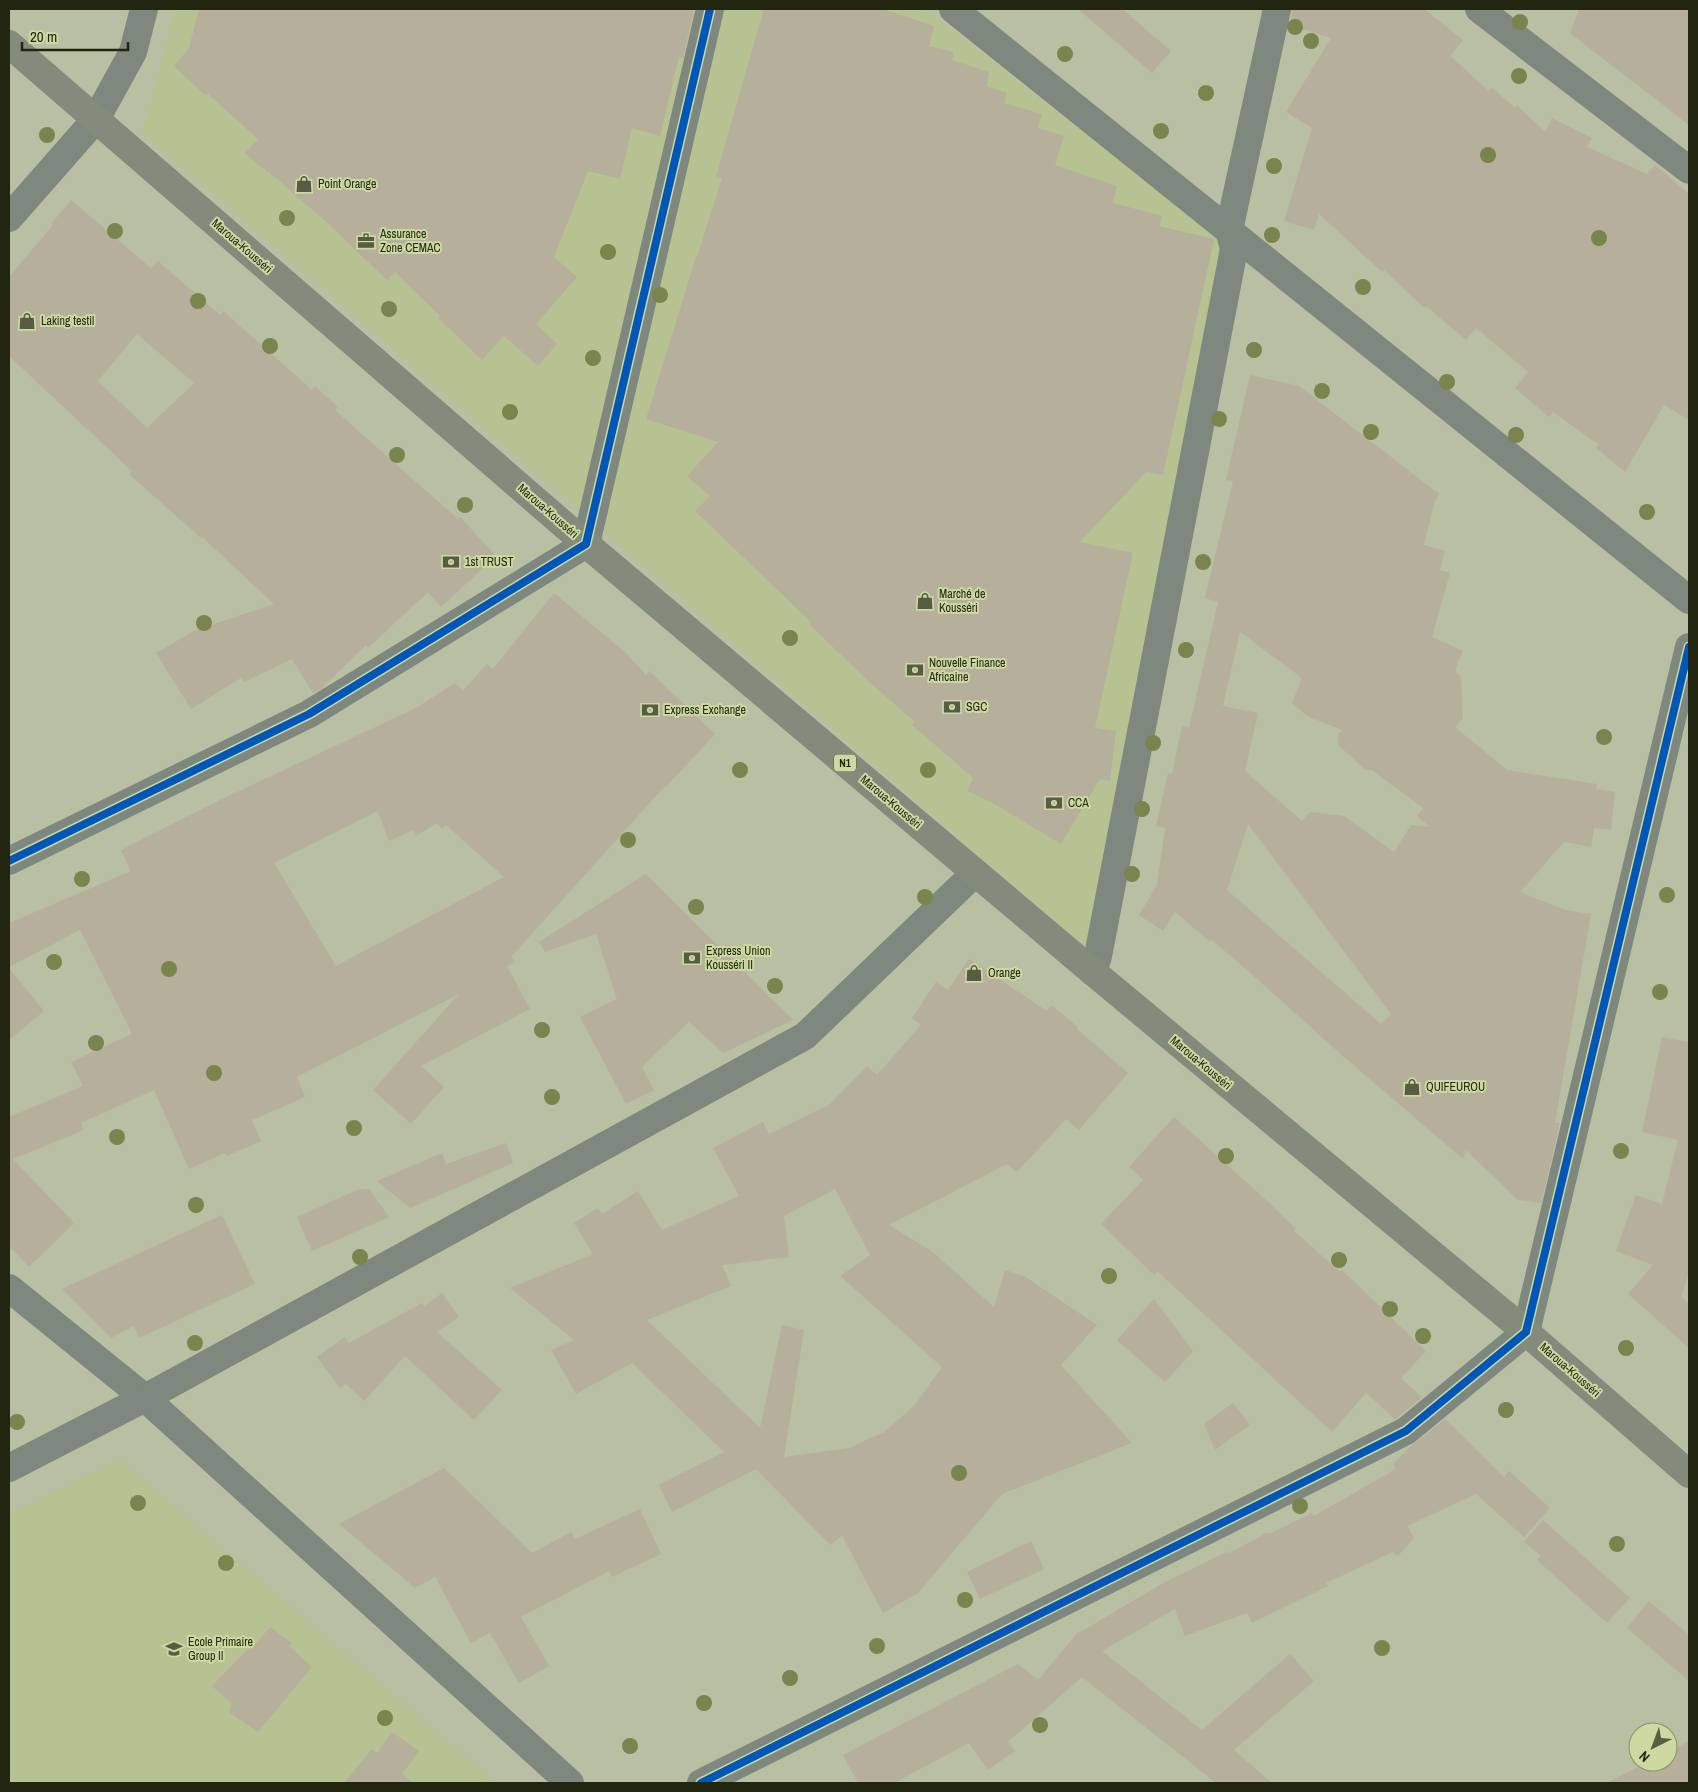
<svg xmlns="http://www.w3.org/2000/svg" width="1698" height="1792" font-family="'Archivo Narrow',sans-serif">
	<rect width="100%" height="100%" fill="#b9bfa2"/>
	<!-- built -->
	<g fill="#b7c292">
		<path d="M175,9H925L1234,249L1093,954L143,133Z"/>
		<path d="M119,1460L496,1783H9V1514Z"/>
	</g>
	<!-- building -->
	<g fill="#b6af9b" fill-rule="evenodd">
		<path d="M199,9H694L683,58L679,57L660,136L632,128L620,179L588,171L554,257L577,277L536,324L557,344L538,366L504,336L482,360L438,318L440,316L395,272L387,280L323,219L268,171L267,172L245,153L258,139L208,94L206,96L174,66L189,48Z"/>
		<path d="M764,9H883L934,26L929,46L954,52L952,60L989,72L987,86L1007,93L1004,103L1042,114L1038,128L1064,136L1055,165L1117,186L1113,203L1162,216L1159,226L1214,239L1163,475L1146,472L1080,542L1133,553L1095,728L1116,731L1110,781L1100,779L1061,844L991,802L967,791L973,778L912,725L915,722L867,680L809,624L811,622L695,511L710,496L687,476L718,442L646,419L696,257H697L722,178L716,176Z"/>
		<path d="M1078,9H1122L1171,51L1152,73Z"/>
		<path d="M1292,9H1424L1463,40L1450,56L1489,91L1492,88L1515,108L1517,105L1545,132L1552,118L1592,138L1587,147L1647,174L1655,165L1689,194V420L1664,405L1625,472L1596,448L1599,445L1553,412L1549,417L1515,388L1528,372L1476,328L1466,340L1426,306L1424,308L1384,270L1382,272L1319,214L1314,230L1284,221L1312,128L1286,112L1331,38L1290,25Z"/>
		<path d="M1579,9H1689V125L1570,33Z"/>
		<path d="M71,200L151,268L158,261L220,315L223,311L312,390L315,386L338,407L335,410L398,466L458,519L460,517L496,556L441,607L428,592L368,648L366,645L321,689L313,693L292,659L244,682L241,678L191,709L156,653L194,631L274,604L202,537L201,538L129,474L132,471L9,356V277L53,225L51,224ZM137,334L194,383L147,428L98,381Z"/>
		<path d="M1250,375L1299,386L1439,494L1434,504L1424,545L1445,551L1440,570L1450,573L1432,637L1463,651L1455,670L1461,677L1463,718L1455,727L1507,770L1597,784L1596,789L1615,792L1611,830L1594,828L1591,847L1564,842L1520,892L1565,910L1591,914L1555,1123H1559V1127L1541,1203L1518,1200L1466,1150L1463,1159L1344,1057L1247,970L1212,940L1210,942L1175,912L1163,931L1139,915L1157,885L1165,828L1156,826L1168,773L1172,774L1182,726L1189,728L1218,602L1205,598L1233,481L1226,480ZM1240,632L1302,678L1292,703L1307,716L1342,730L1338,734V745L1366,770H1372L1423,808L1417,816L1430,827L1411,825L1394,852L1344,816L1310,812L1302,821L1245,771L1258,713L1223,706ZM1248,824L1391,1014L1381,1024L1227,890Z"/>
		<path d="M554,593L625,652L646,675L649,671L715,734L666,787L665,786L511,957L516,962L507,966L530,1009L421,1066L444,1087L411,1124L373,1090L459,994L297,1077L305,1097L252,1120L261,1141L227,1156L225,1153L189,1169L154,1090L81,1123L84,1130L13,1159L74,1223L29,1267L9,1246V1117L83,1086L71,1062L132,1034L80,930L9,967V923L131,871L121,850L220,800L416,708L455,683L463,690L487,664L493,669ZM378,811L389,841L413,830L416,836L437,823L442,829L446,825L504,877L336,966L274,863Z"/>
		<path d="M646,874L793,1020L723,1053L689,1022L642,1067L654,1090L626,1104L580,1017L617,999L596,934L545,952L539,942Z"/>
		<path d="M969,959L1047,1011L1051,1005L1078,1027L1077,1029L1128,1073L1079,1130L1066,1119L1017,1172L1007,1164L889,1225L933,1252L994,1307L1005,1270L1024,1276L1097,1325L1061,1365L1132,1443L1002,1494L918,1593L883,1613L842,1536L830,1545L756,1469L672,1512L659,1485L724,1452L632,1363L576,1394L551,1350L574,1340L510,1288L593,1254L574,1223L598,1208L602,1214L638,1191L662,1230L739,1196L713,1148L763,1122L769,1134L829,1105L867,1066L877,1075L921,1025L912,1018L936,982L948,990ZM835,1189L870,1255L840,1276L942,1367L914,1406L884,1432L849,1448L784,1457L804,1330L782,1325L760,1428L647,1320L731,1286L722,1265L789,1257L784,1216Z"/>
		<path d="M9,968L44,1011L9,1040Z"/>
		<path d="M1662,1037L1689,1042V1272L1681,1297L1689,1304V1348L1628,1294L1653,1265L1616,1251L1636,1195L1662,1204L1678,1140L1642,1132Z"/>
		<path d="M1174,1117L1264,1198L1296,1229L1294,1231L1340,1272L1342,1270L1426,1351L1401,1378L1422,1397L1397,1418L1395,1419L1366,1393L1332,1432L1158,1272L1154,1275L1101,1224L1143,1180L1129,1167Z"/>
		<path d="M506,1143L513,1163L410,1208L377,1181L442,1153L446,1164Z"/>
		<path d="M359,1189H369L389,1217L312,1251L297,1217Z"/>
		<path d="M222,1215L255,1284L139,1338L134,1326L111,1338L62,1289Z"/>
		<path d="M442,1293L459,1317L437,1332L502,1390L474,1420L405,1356L364,1401L346,1384L340,1388L317,1357L345,1337L349,1343L422,1303L424,1306Z"/>
		<path d="M1154,1299L1193,1351L1165,1382L1117,1340Z"/>
		<path d="M1233,1403L1250,1425L1215,1450L1204,1424Z"/>
		<path d="M1445,1419L1504,1477L1509,1471L1550,1508L1524,1537L1476,1494L1407,1526L1414,1538L1398,1556L1393,1552L1326,1583L1328,1586L1252,1623L1247,1613L1185,1636L1175,1609L1102,1651L1202,1730L1290,1654L1314,1681L1234,1750L1272,1783H1216L1082,1677L1008,1742L1015,1751L988,1770L969,1743L894,1783H858L843,1755L1018,1664L1038,1680L1078,1632L1079,1633L1165,1582L1229,1551L1230,1553L1268,1532L1269,1534L1312,1513L1314,1516L1396,1469L1393,1464L1410,1447Z"/>
		<path d="M444,1468L532,1553L571,1532L575,1539L640,1509L661,1554L612,1577L609,1571L521,1617L549,1666L519,1683L490,1633L471,1643L435,1577L415,1588L339,1524Z"/>
		<path d="M1543,1520L1630,1598L1607,1623L1537,1560L1541,1556L1524,1542Z"/>
		<path d="M1031,1541L1044,1569L980,1599L967,1572Z"/>
		<path d="M1649,1601L1689,1635V1681L1627,1628Z"/>
		<path d="M270,1627L292,1643L289,1646L312,1667L258,1732L229,1712L232,1704L212,1686L249,1648L251,1650Z"/>
		<path d="M392,1732L419,1751L402,1774L413,1783H344L372,1749L377,1753Z"/>
		<path d="M1689,1741V1783H1606L1648,1762H1668V1752Z"/>
	</g>
	<g fill="none" stroke-linecap="round" stroke-linejoin="round">
		<!-- minor -->
		<g stroke="#7f887e" stroke-width="28">
			<path d="M953,9L1689,600"/>
			<path d="M1479,9L1689,170"/>
			<path d="M9,218L96,119L133,52L144,9"/>
			<path d="M9,861L309,714L586,544L710,9"/>
			<path d="M1093,972L1098,956L1234,249L1229,230L1277,9"/>
			<path d="M9,1288L145,1398L570,1783"/>
			<path d="M9,1468L145,1398L805,1036L975,873"/>
			<path d="M701,1783L1406,1431L1526,1332L1689,647"/>
		</g>
		<!-- trunk -->
		<path stroke="#838c7c" stroke-width="28" d="M9,44L586,544L1093,972L1526,1332L1689,1474"/>
		<!-- cycleway casing -->
		<g stroke="#ccd9a1" stroke-width="11">
			<g id="cycleway">
				<path d="M9,861L309,714L586,544L710,9"/>
				<path d="M701,1783L1406,1431L1526,1332L1689,647"/>
			</g>
		</g>
		<!-- cycleway -->
		<use href="#cycleway" stroke="#0057b8" stroke-width="8"/>
	</g>
	<!-- trees -->
	<g fill="#7a844d">
		<circle cx="1520" cy="22" r="8"/>
		<circle cx="1295" cy="27" r="8"/>
		<circle cx="1311" cy="41" r="8"/>
		<circle cx="1065" cy="54" r="8"/>
		<circle cx="1519" cy="76" r="8"/>
		<circle cx="1206" cy="93" r="8"/>
		<circle cx="1161" cy="131" r="8"/>
		<circle cx="47" cy="135" r="8"/>
		<circle cx="1488" cy="155" r="8"/>
		<circle cx="1274" cy="166" r="8"/>
		<circle cx="287" cy="218" r="8"/>
		<circle cx="115" cy="231" r="8"/>
		<circle cx="1272" cy="235" r="8"/>
		<circle cx="1599" cy="238" r="8"/>
		<circle cx="608" cy="252" r="8"/>
		<circle cx="1363" cy="287" r="8"/>
		<circle cx="660" cy="295" r="8"/>
		<circle cx="198" cy="301" r="8"/>
		<circle cx="389" cy="309" r="8"/>
		<circle cx="270" cy="346" r="8"/>
		<circle cx="1254" cy="350" r="8"/>
		<circle cx="593" cy="358" r="8"/>
		<circle cx="1447" cy="382" r="8"/>
		<circle cx="1322" cy="391" r="8"/>
		<circle cx="510" cy="412" r="8"/>
		<circle cx="1219" cy="419" r="8"/>
		<circle cx="1371" cy="432" r="8"/>
		<circle cx="1516" cy="435" r="8"/>
		<circle cx="397" cy="455" r="8"/>
		<circle cx="465" cy="505" r="8"/>
		<circle cx="1647" cy="512" r="8"/>
		<circle cx="1203" cy="562" r="8"/>
		<circle cx="204" cy="623" r="8"/>
		<circle cx="790" cy="638" r="8"/>
		<circle cx="1186" cy="650" r="8"/>
		<circle cx="1604" cy="737" r="8"/>
		<circle cx="1153" cy="743" r="8"/>
		<circle cx="740" cy="770" r="8"/>
		<circle cx="928" cy="770" r="8"/>
		<circle cx="1142" cy="809" r="8"/>
		<circle cx="628" cy="840" r="8"/>
		<circle cx="1132" cy="874" r="8"/>
		<circle cx="82" cy="879" r="8"/>
		<circle cx="1667" cy="895" r="8"/>
		<circle cx="925" cy="897" r="8"/>
		<circle cx="696" cy="907" r="8"/>
		<circle cx="54" cy="962" r="8"/>
		<circle cx="169" cy="969" r="8"/>
		<circle cx="775" cy="986" r="8"/>
		<circle cx="1660" cy="992" r="8"/>
		<circle cx="542" cy="1030" r="8"/>
		<circle cx="96" cy="1043" r="8"/>
		<circle cx="214" cy="1073" r="8"/>
		<circle cx="552" cy="1097" r="8"/>
		<circle cx="354" cy="1128" r="8"/>
		<circle cx="117" cy="1137" r="8"/>
		<circle cx="1621" cy="1151" r="8"/>
		<circle cx="1226" cy="1156" r="8"/>
		<circle cx="196" cy="1205" r="8"/>
		<circle cx="360" cy="1257" r="8"/>
		<circle cx="1339" cy="1260" r="8"/>
		<circle cx="1109" cy="1276" r="8"/>
		<circle cx="1390" cy="1309" r="8"/>
		<circle cx="1423" cy="1336" r="8"/>
		<circle cx="195" cy="1343" r="8"/>
		<circle cx="1626" cy="1348" r="8"/>
		<circle cx="1506" cy="1410" r="8"/>
		<circle cx="17" cy="1422" r="8"/>
		<circle cx="959" cy="1473" r="8"/>
		<circle cx="138" cy="1503" r="8"/>
		<circle cx="1300" cy="1506" r="8"/>
		<circle cx="1617" cy="1544" r="8"/>
		<circle cx="226" cy="1563" r="8"/>
		<circle cx="965" cy="1600" r="8"/>
		<circle cx="877" cy="1646" r="8"/>
		<circle cx="1382" cy="1648" r="8"/>
		<circle cx="790" cy="1678" r="8"/>
		<circle cx="704" cy="1703" r="8"/>
		<circle cx="385" cy="1718" r="8"/>
		<circle cx="1040" cy="1725" r="8"/>
		<circle cx="630" cy="1746" r="8"/>
	</g>
	<!-- icons -->
	<defs>
		<g id="shop-bare" transform="scale(1.35)"><path d="M-5-2.5h2.3a2.7 3.5 0 0 1 5.4 0H5L5.5 6h-11ZM-1.5-2.5h3a1.5 2.3 0 0 0-3 0Z" fill="#575c43" stroke="#ccd9a1" stroke-width="2.5" paint-order="stroke"/></g>
		<g id="office-bare" transform="scale(1.35)"><path d="M-6-3h4V-5.5h4V-3h4V5H-6ZM-1-4.5V-3h2v-1.5ZM-6 0V1H6V0Z" fill="#575c43" stroke="#ccd9a1" stroke-width="2.5" paint-order="stroke"/></g>
		<g id="bank-bare" transform="scale(1.35)"><path d="M-6-4H6V4H-6ZM0-2.3a2.3 2.3 0 1 0 0 4.6a2.3 2.3 0 1 0 0-4.6Z" fill="#575c43" stroke="#ccd9a1" stroke-width="2.5" paint-order="stroke"/></g>
		<g id="school-bare" transform="scale(1.35)"><path d="M0-5L7-2L0 1L-7-2ZM-4 1L0 2.5L4 1V4Q0 6-4 4Z" fill="#575c43" stroke="#ccd9a1" stroke-width="2.5" paint-order="stroke"/></g>
	</defs>
	<g fill-rule="evenodd">
		<use href="#shop-bare" x="304" y="184"/>
		<use href="#office-bare" x="366" y="241"/>
		<use href="#shop-bare" x="27" y="321"/>
		<use href="#bank-bare" x="451" y="562"/>
		<use href="#shop-bare" x="925" y="601"/>
		<use href="#bank-bare" x="915" y="670"/>
		<use href="#bank-bare" x="952" y="707"/>
		<use href="#bank-bare" x="650" y="710"/>
		<use href="#bank-bare" x="1054" y="803"/>
		<use href="#bank-bare" x="692" y="958"/>
		<use href="#shop-bare" x="974" y="973"/>
		<use href="#shop-bare" x="1412" y="1087"/>
		<use href="#school-bare" x="174" y="1649"/>
	</g>
	<g text-anchor="middle" dominant-baseline="central" stroke-width="4" stroke-linejoin="round" paint-order="stroke">
		<!-- shield labels -->
		<rect fill="#ccd9a1" stroke="#555c3c" stroke-width="1" x="834" y="754.5" width="22" height="17" rx="4"/>
		<g font-size="11" font-weight="bold" fill="#222610">
			<text x="845" y="763">N1</text>
		</g>
		<!-- poi labels -->
		<g font-size="12" fill="#222610" stroke="#ccd9a1" text-anchor="start">
			<text x="318" y="184">Point Orange</text>
			<text x="380" y="234">Assurance<tspan x="380" dy="14">Zone CEMAC</tspan></text>
			<text x="41" y="321">Laking testil</text>
			<text x="465" y="562">1st TRUST</text>
			<text x="939" y="594">Marché de<tspan x="939" dy="14">Kousséri</tspan></text>
			<text x="929" y="663">Nouvelle Finance<tspan x="929" dy="14">Africaine</tspan></text>
			<text x="966" y="707">SGC</text>
			<text x="664" y="710">Express Exchange</text>
			<text x="1068" y="803">CCA</text>
			<text x="706" y="951">Express Union<tspan x="706" dy="14">Kousséri II</tspan></text>
			<text x="988" y="973">Orange</text>
			<text x="1426" y="1087">QUIFEUROU</text>
			<text x="188" y="1642">Ecole Primaire<tspan x="188" dy="14">Group II</tspan></text>
		</g>
		<!-- street labels -->
		<g font-size="12" fill="#222610" stroke="#ccd9a1">
			<text transform="translate(242 246) rotate(41)">Maroua-Kousséri</text>
			<text transform="translate(548 511) rotate(41)">Maroua-Kousséri</text>
			<text transform="translate(891 802) rotate(40)">Maroua-Kousséri</text>
			<text transform="translate(1201 1063) rotate(40)">Maroua-Kousséri</text>
			<text transform="translate(1570 1370) rotate(41)">Maroua-Kousséri</text>
		</g>
	</g>
	<!-- border -->
	<rect width="1698" height="1792" fill="none" stroke="#222610" stroke-width="20"/>
	<!-- north arrow -->
	<g transform="translate(1653 1747) rotate(222)"><circle r="24" fill="#ccd9a1" stroke="#889167"/>
	<path d="M0-4L9 19L0 12L-9 19Z" fill="#575c43"/>
	<text y="-8" font-size="14" font-weight="bold" text-anchor="middle" fill="#222610">N</text>
	</g>
	<!-- scale -->
	<path d="M22 42v8h106v-8" fill="none" stroke="#222610" stroke-width="2.5"/>
	<text x="30" y="42" font-size="15" fill="#222610" stroke="#ccd9a1" stroke-width="4" paint-order="stroke">20 m</text>
</svg>
